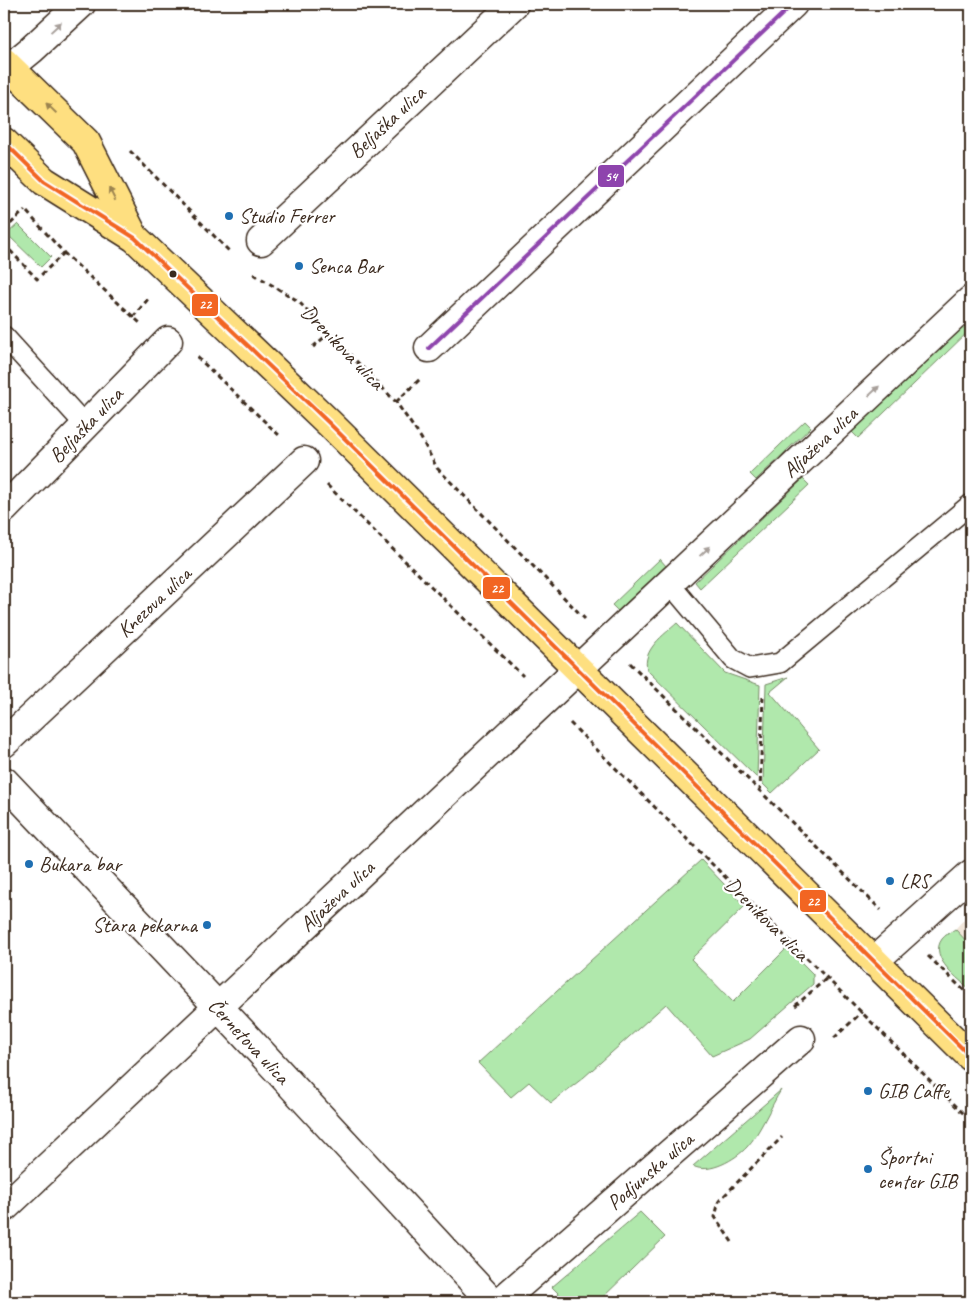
<svg xmlns="http://www.w3.org/2000/svg" width="975" height="1306" font-family="Caveat,sans-serif">
	<rect width="100%" height="100%" fill="#fff"/>
	<filter id="ink" filterUnits="userSpaceOnUse"><feTurbulence type="fractalNoise" baseFrequency=".02" numOctaves="2"/><feDisplacementMap in="SourceGraphic" scale="10" xChannelSelector="R" yChannelSelector="G"/><feConvolveMatrix kernelMatrix="1 2 1 2 8 2 1 2 1" color-interpolation-filters="sRGB"/></filter>
	<g filter="url(#ink)">
		<!-- built -->
		<path fill="#f1e6da" d="M971,912V946L955,929Z"/>
		<!-- green -->
		<g fill="#b0e8ac" stroke="#768965">
			<path d="M18,224L51,257L41,267L7,234Z"/>
			<path d="M971,319V329L858,438L852,432Z"/>
			<path d="M805,421L811,427L756,480L750,474Z"/>
			<path d="M803,479L809,485L700,588L695,582Z"/>
			<path d="M660,559L666,566L618,611L612,605Z"/>
			<path d="M677,623L725,673L760,685L757,778L647,670C642,649 664,635 677,623Z"/>
			<path d="M788,677L770,692L819,749L772,793L763,784L766,684Z"/>
			<path d="M701,860L745,906L691,959L733,1002L787,948L813,974V984L750,1039L712,1056L666,1004L583,1078L551,1103L529,1082L511,1097L478,1063Z"/>
			<path d="M955,929L971,946V990C960,980 928,958 942,939C945,935 951,932 955,929Z"/>
			<path d="M781,1090C771,1106 760,1133 747,1147C736,1159 709,1175 693,1166Z"/>
			<path d="M640,1212L665,1237L598,1302H567L552,1287Z"/>
		</g>
		<g fill="none" stroke-linecap="round" stroke-linejoin="round">
			<!-- lane casing -->
			<g stroke="#3b2a1e" stroke-width="22">
				<g id="lane">
					<path d="M4,336L86,426"/>
					<path d="M670,584L733,659L750,668L780,663L971,504"/>
				</g>
			</g>
			<!-- street casing -->
			<g stroke="#3b2a1e" stroke-width="31">
				<g id="street">
					<path d="M9,68L31,50L81,4"/>
					<path d="M261,241L514,4"/>
					<path d="M429,348L793,4"/>
					<path d="M4,509L168,341"/>
					<path d="M4,743L304,461"/>
					<path d="M4,781L241,1031L492,1302"/>
					<path d="M873,962L971,874"/>
					<path d="M4,1208L971,300"/>
					<path d="M500,1302L801,1039"/>
				</g>
			</g>
			<!-- primary casing -->
			<g stroke="#3b2a1e" stroke-width="31">
				<g id="primary">
					<path d="M4,62L86,142L134,237"/>
					<path d="M4,142L44,181L135,238L329,423L971,1057"/>
				</g>
			</g>
			<!-- path -->
			<g stroke="#3b2a1e" stroke-width="3" stroke-dasharray="5 4" stroke-linecap="butt">
				<path d="M130,151L229,251"/>
				<path d="M27,212L64,253L140,323"/>
				<path d="M4,230L25,210"/>
				<path d="M4,244L37,279L64,253"/>
				<path d="M254,274L298,301L396,402L421,438L437,468L585,619"/>
				<path d="M133,317L148,299"/>
				<path d="M313,347L329,333"/>
				<path d="M197,357L281,437"/>
				<path d="M396,402L420,379"/>
				<path d="M327,485L523,676"/>
				<path d="M630,663L881,910"/>
				<path d="M570,723L971,1121"/>
				<path d="M760,792L763,694"/>
				<path d="M928,956L971,997"/>
				<path d="M795,1006L827,978"/>
				<path d="M834,1038L862,1012"/>
				<path d="M732,1242L715,1217L719,1201L782,1137"/>
			</g>
			<!-- lane -->
			<use href="#lane" stroke="#fff" stroke-width="19"/>
			<!-- street -->
			<use href="#street" stroke="#fff" stroke-width="28"/>
			<!-- primary -->
			<use href="#primary" stroke="#fedf80" stroke-width="28"/>
			<!-- bus-1 casing -->
			<g stroke="#fff" stroke-width="8">
				<path id="bus-1" d="M4,142L44,181L135,238L329,423L971,1057"/>
			</g>
			<!-- bus-2 casing -->
			<g stroke="#fff" stroke-width="8">
				<path id="bus-2" d="M429,348L793,4"/>
			</g>
			<!-- bus-1 -->
			<use href="#bus-1" stroke="#f26522" stroke-width="4"/>
			<!-- bus-2 -->
			<use href="#bus-2" stroke="#8e44ad" stroke-width="4"/>
		</g>
		<!-- one-way arrows -->
		<defs><path id="oneway-solid" d="M-6-.8H1V-3.2L6.5 0L1 3.2V.8H-6Z" transform="scale(1.25)"/></defs>
		<g fill="#a79f9a">
			<use href="#oneway-solid" transform="translate(56 27) rotate(-43)"/>
			<use href="#oneway-solid" transform="translate(874 391) rotate(-43)"/>
			<use href="#oneway-solid" transform="translate(705 551) rotate(-43)"/>
		</g>
		<g fill="#9c844f">
			<use href="#oneway-solid" transform="translate(51 108) rotate(-136)"/>
			<use href="#oneway-solid" transform="translate(112 194) rotate(-117)"/>
		</g>
	</g>
	<!-- markers -->
	<g fill="#1f6fb2" stroke="#fff" stroke-width="2">
		<circle cx="229" cy="216" r="5"/>
		<circle cx="299" cy="266" r="5"/>
		<circle cx="29" cy="864" r="5"/>
		<circle cx="890" cy="881" r="5"/>
		<circle cx="207" cy="925" r="5"/>
		<circle cx="868" cy="1091" r="5"/>
		<circle cx="868" cy="1169" r="5"/>
	</g>
	<circle fill="#3b2a1e" stroke="#fff" stroke-width="2" cx="173" cy="274" r="4.5"/>
	<g text-anchor="middle" dominant-baseline="central" stroke-width="4.5" stroke-linejoin="round" paint-order="stroke">
		<!-- street labels -->
		<g font-size="21" fill="#3b2a1e" stroke="#fff">
			<text transform="translate(387 122) rotate(-43)">Beljaška ulica</text>
			<text transform="translate(343 347) rotate(46)">Drenikova ulica</text>
			<text transform="translate(86 425) rotate(-46)">Beljaška ulica</text>
			<text transform="translate(820 442) rotate(-43)">Aljaževa ulica</text>
			<text transform="translate(154 602) rotate(-43)">Knezova ulica</text>
			<text transform="translate(337 896) rotate(-43)">Aljaževa ulica</text>
			<text transform="translate(767 919) rotate(45)">Drenikova ulica</text>
			<text transform="translate(249 1041) rotate(47)">Černetova ulica</text>
			<text transform="translate(650 1171) rotate(-41)">Podjunska ulica</text>
		</g>
		<!-- poi labels -->
		<g font-size="21" fill="#3b2a1e" stroke="#fff" text-anchor="start">
			<text x="239" y="216">Studio Ferrer</text>
			<text x="309" y="266">Senca Bar</text>
			<text x="39" y="864">Bukara bar</text>
			<text x="900" y="881">LRS</text>
			<text x="197" y="925" text-anchor="end">Stara pekarna</text>
			<text x="878" y="1091">GIB Caffe</text>
			<text x="878" y="1157">Športni<tspan x="878" dy="24">center GIB</tspan></text>
		</g>
	</g>
	<g stroke="#fff" stroke-width="2">
		<rect x="597" y="164" width="28" height="24" rx="5" fill="#8e44ad"/>
		<rect x="191" y="293" width="28" height="24" rx="5" fill="#f26522"/>
		<rect x="482" y="576" width="29" height="24" rx="5" fill="#f26522"/>
		<rect x="799" y="889" width="28" height="24" rx="5" fill="#f26522"/>
	</g>
	<g font-size="14" text-anchor="middle" font-weight="bold" fill="#fff">
		<text x="611" y="181">54</text>
		<text x="205" y="309">22</text>
		<text x="497" y="593">22</text>
		<text x="813" y="906">22</text>
	</g>
	<!-- margin -->
	<rect width="975" height="1306" fill="none" stroke="#fff" stroke-width="20"/>
	<rect x="10" y="10" width="955" height="1286" fill="none" stroke="#3b2a1e" stroke-width="2" filter="url(#ink)"/>
</svg>
